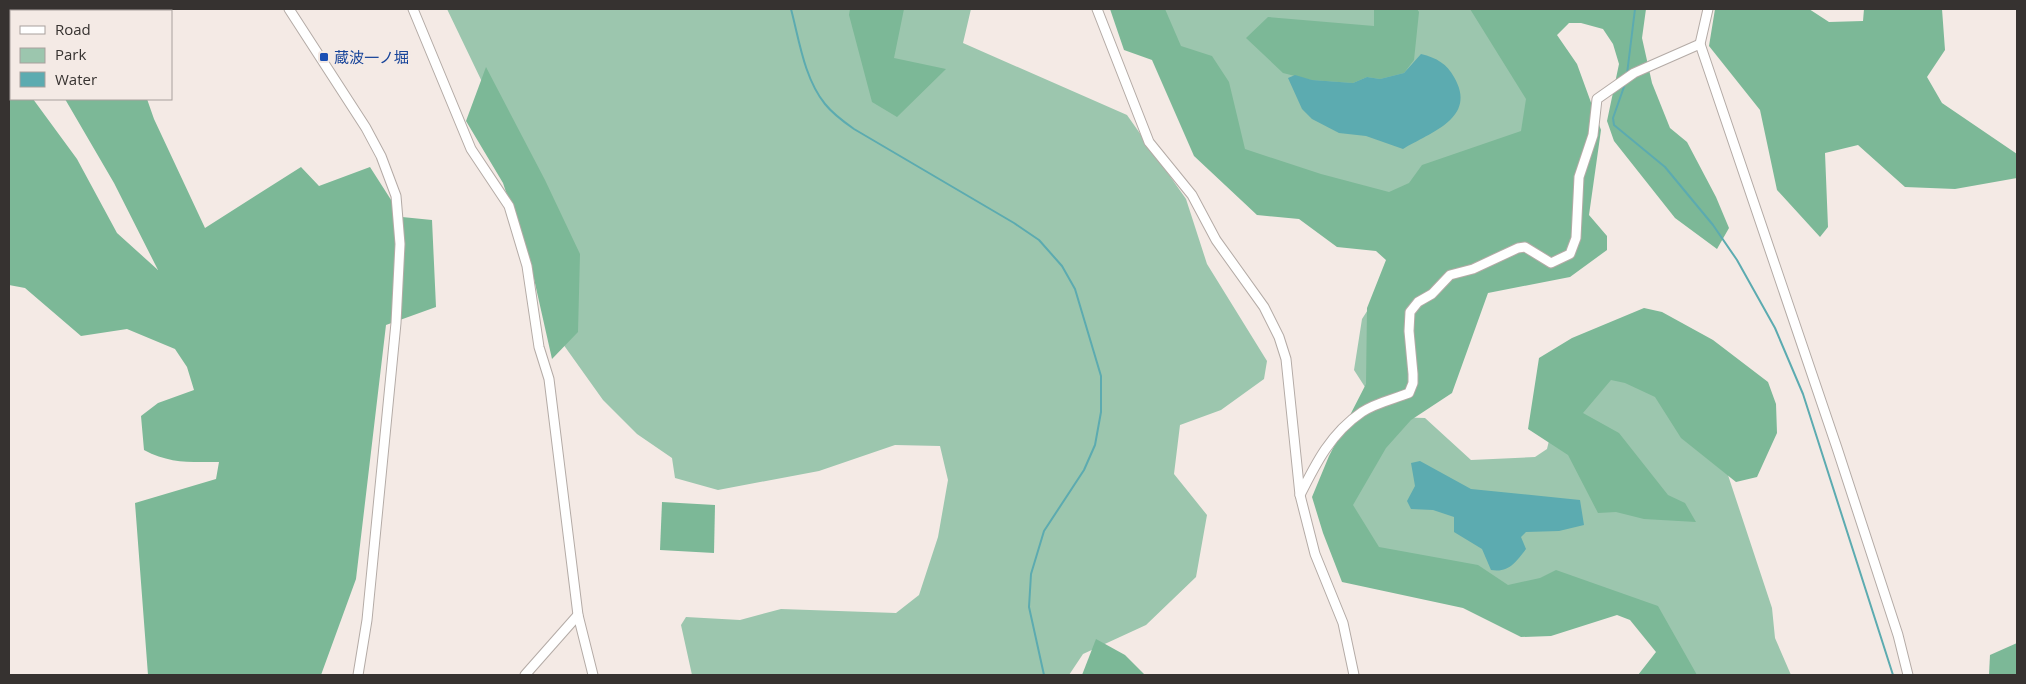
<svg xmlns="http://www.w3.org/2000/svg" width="2026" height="684" font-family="'Open Sans','Noto Sans JP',sans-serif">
	<rect width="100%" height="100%" fill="#f4eae5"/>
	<!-- green -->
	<g fill="#9cc6ae">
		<path d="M447,9H971L963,43L1127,115L1186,199L1207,264L1267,361L1264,379L1221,410L1180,425L1174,474L1207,515L1196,577L1146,625L1083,654L1069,675H692L681,625L686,617L740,620L781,609L896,613L919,595L938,537L948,480L940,446L895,445L819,471L718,490L675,478L672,458L637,434L603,400L563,344L497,113Z"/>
		<path d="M1140,9H1518L1530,89L1518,242L1374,401L1354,370L1362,319L1391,274L1385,248L1246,196Z"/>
		<path d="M1608,378H1625L1658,396L1726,469L1772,608L1775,638L1791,675H1676L1645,616L1532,596L1361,552L1335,510L1391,417L1425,418L1471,460L1535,457L1547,449L1554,420Z"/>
	</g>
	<!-- forest -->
	<g fill="#7cb897">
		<path d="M14,9H133L130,11H15Z"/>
		<path d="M850,9H904L894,58L946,69L897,117L872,102L849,15Z"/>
		<path d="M1110,9H1165L1181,46L1212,56L1229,82L1245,149L1321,174L1389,192L1409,183L1422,165L1521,131L1526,99L1470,9H1646L1642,38L1652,83L1670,128L1687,142L1716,197L1729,228L1717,249L1675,218L1614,141L1607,121L1619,64L1613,44L1603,29L1581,23H1569L1557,35L1577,64L1601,130L1589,215L1607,236V250L1570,277L1488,293L1452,393L1411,420L1386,448L1353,505L1379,547L1478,565L1508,585L1540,578L1556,570L1658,606L1697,675H1638L1656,652L1630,620L1617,615L1551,636L1521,637L1463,608L1342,582L1323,533L1312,497L1329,456L1366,384L1367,308L1386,260L1376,251L1337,247L1299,219L1257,215L1194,156L1152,60L1124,50Z"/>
		<path d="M1374,9H1417L1419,12L1414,60L1404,73L1380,79L1367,77L1353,83L1311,80L1283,73L1246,38L1268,17L1374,26Z"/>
		<path d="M1715,9H1809L1829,22L1863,21L1864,9H1942L1945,50L1927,77L1942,103L2017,154V178L1955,189L1905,187L1858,145L1825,153L1828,227L1820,237L1777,190L1760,110L1709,46Z"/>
		<path d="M9,65L11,68V99H33L77,159L117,233L158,270L114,183L65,99H147L154,119L205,228L301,167L319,186L370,167L402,217L432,220L436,307L386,325L356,579L321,675H148L135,503L216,479L219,462C191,462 170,464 144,450L141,416L158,403L194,390L187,367L175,349L127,329L81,336L25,288L9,285Z"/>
		<path d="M486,67L545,180L580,254L578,332L552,359L532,270L503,183L466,121Z"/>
		<path d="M1644,308L1662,312L1713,340L1768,382L1776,404L1777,433L1757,477L1736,482L1681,438L1655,397L1625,383L1611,380L1583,413L1619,433L1668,495L1685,503L1696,522L1644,519L1616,512L1598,513L1568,455L1528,429L1539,358L1572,338Z"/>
		<path d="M662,502L715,505L714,553L660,550Z"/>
		<path d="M1096,639L1125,655L1145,675H1082Z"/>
		<path d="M2017,643V675H1989L1990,655Z"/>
	</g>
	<!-- water -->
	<g fill="#5cabb0">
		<path d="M1421,54C1437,58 1447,64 1454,77C1478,118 1431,132 1403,149L1366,136L1339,133L1312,119L1302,109L1288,78L1295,75L1312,80L1353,83L1367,77L1380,79L1404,73Z"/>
		<path d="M1420,461L1471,489L1580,500L1584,525L1559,531L1526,532L1521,537L1526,549C1516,562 1509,573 1491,570L1482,549L1454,532V517L1433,510L1411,509L1407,501L1415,486L1411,463Z"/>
	</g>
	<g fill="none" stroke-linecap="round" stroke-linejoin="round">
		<!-- stream -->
		<g stroke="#5cabb0" stroke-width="2">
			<path d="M791,9C799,39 804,78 825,104C833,114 844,122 854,129L1014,223L1039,240L1062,266L1075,289L1101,376V412L1095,445L1084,470L1044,531L1031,574L1029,607L1044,675"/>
			<path d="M1627,74L1635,9"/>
			<path d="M1625,84L1613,118L1614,125L1665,167L1713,225L1737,260L1775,328L1803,394L1893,675"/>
		</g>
		<!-- minor casing -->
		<g stroke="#b4aba6" stroke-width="11">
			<g id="minor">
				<path d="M289,9L366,128L381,156L396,196L400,244L396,323L367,620L358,675"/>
				<path d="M413,9L471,149L509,206L527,266L539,347L549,379L578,615L593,675"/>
				<path d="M1097,9L1149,142L1192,195L1216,240L1264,307L1279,337L1286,359L1300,495L1315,554L1343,623L1354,675"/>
				<path d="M1708,9L1700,44L1837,448L1898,635L1908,675"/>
				<path d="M1300,495C1316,463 1331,433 1362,412C1375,403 1394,399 1409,393L1413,383V374L1409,331L1410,312L1418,302L1432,294L1450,275L1473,269L1518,248L1525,247L1551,263L1570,254L1576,238L1579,177L1593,135L1597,99L1634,73L1700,44"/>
				<path d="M525,675L578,615"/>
			</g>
		</g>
		<!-- minor -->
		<use href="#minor" stroke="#fff" stroke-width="9"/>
	</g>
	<!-- markers -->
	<rect fill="#1a4fb4" stroke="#f4eae5" stroke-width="2" x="319" y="52" width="10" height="10" rx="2.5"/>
	<g text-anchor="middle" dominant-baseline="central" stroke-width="5" stroke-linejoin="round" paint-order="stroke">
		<!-- transit labels -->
		<g font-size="15" fill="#164399" stroke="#f4eae5" text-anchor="start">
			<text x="334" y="57">蔵波一ノ堀</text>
		</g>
	</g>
	<!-- border -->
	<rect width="2026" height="684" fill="none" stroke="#363230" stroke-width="20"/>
	<!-- legend -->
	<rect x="10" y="10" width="162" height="90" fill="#f4eae5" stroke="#a8a09d"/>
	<rect x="20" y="26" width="25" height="8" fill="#ffffff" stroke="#a8a09d"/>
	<text x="55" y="35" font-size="15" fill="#363230">Road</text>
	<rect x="20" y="48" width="25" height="15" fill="#9cc6ae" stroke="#a8a09d"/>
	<text x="55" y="60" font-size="15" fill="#363230">Park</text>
	<rect x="20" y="72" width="25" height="15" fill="#5cabb0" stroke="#a8a09d"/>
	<text x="55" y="85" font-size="15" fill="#363230">Water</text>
</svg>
